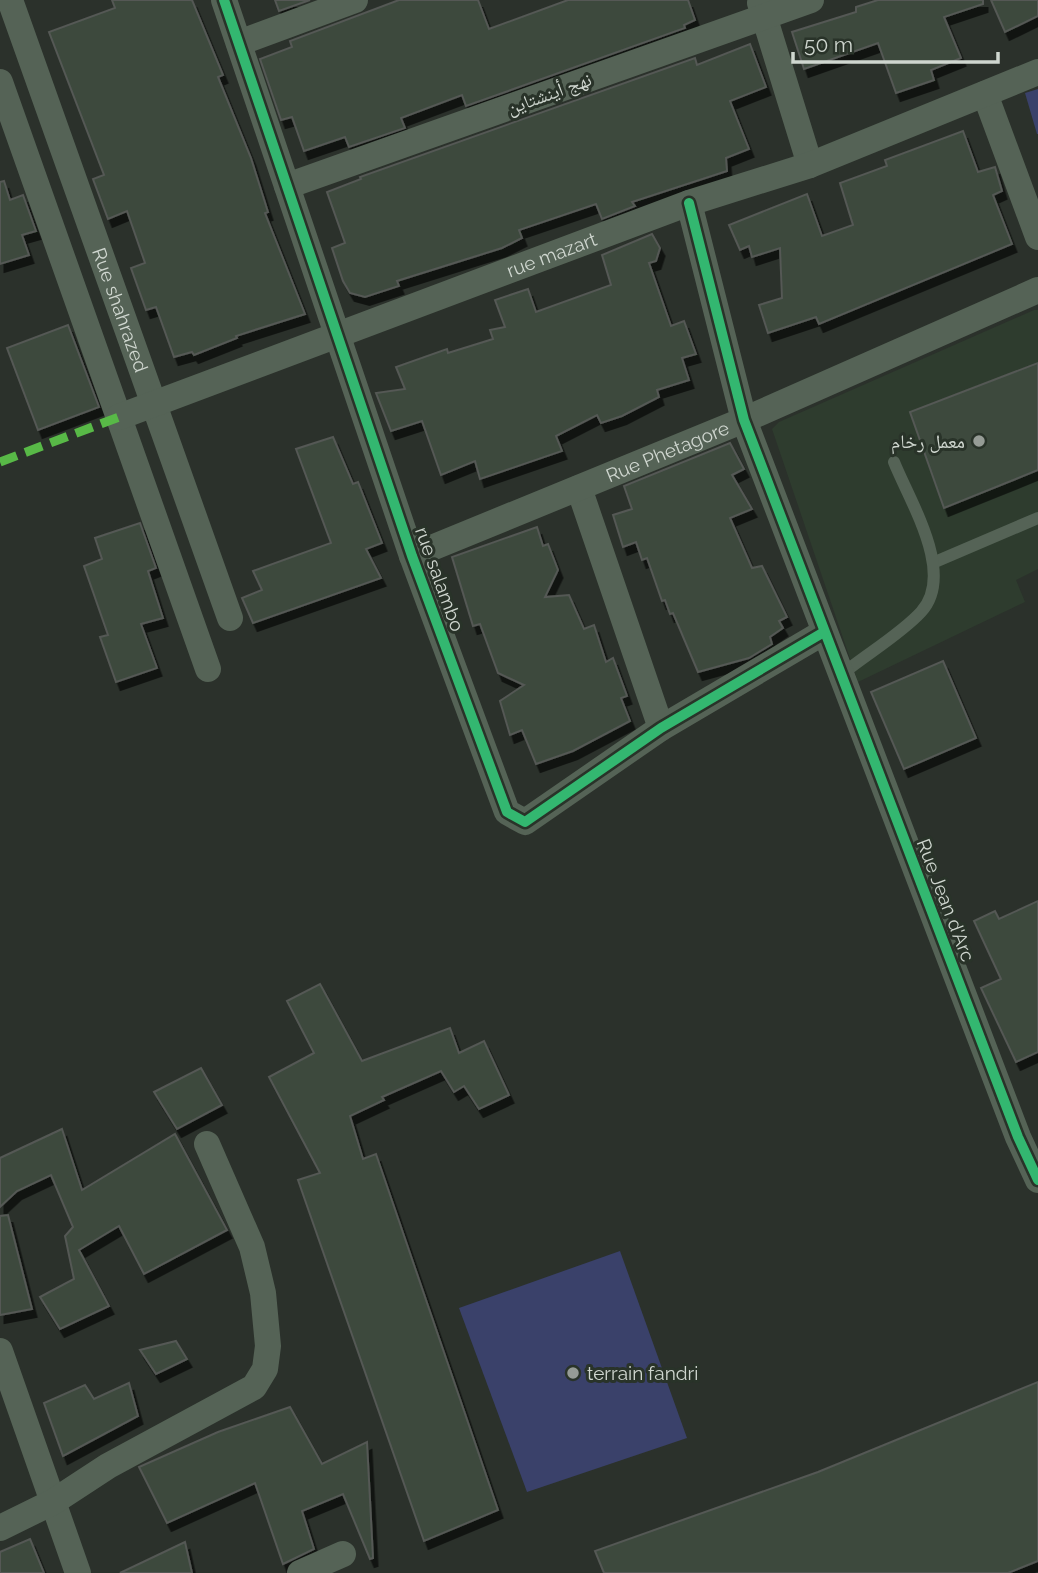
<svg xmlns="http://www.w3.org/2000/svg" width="1038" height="1573" font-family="Raleway,'Noto Naskh Arabic',sans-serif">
	<defs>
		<filter id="shadow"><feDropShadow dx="4.5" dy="8" stdDeviation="0" flood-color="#0009"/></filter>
	</defs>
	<rect width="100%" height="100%" fill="#2b312b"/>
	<!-- built -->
	<path fill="#2e3c2e" d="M1034,310H1038V569L1016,580L1025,602L858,682L772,429L779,422Z"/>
	<!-- green -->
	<g fill="#3a416a">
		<path d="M1038,89V134H1037L1025,93Z"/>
		<path d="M620,1251L687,1438L527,1492L459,1308Z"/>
	</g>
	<!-- building -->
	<g fill="#3c4a3e" stroke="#545854" stroke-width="2" filter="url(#shadow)">
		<path d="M112,0H192L223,75L218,77L251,158L268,212L265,213L305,314L236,336L237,338L194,355L192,352L174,357L156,307L146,310L131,268L145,263L127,211L108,219L93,179L104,175L49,32L115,8Z"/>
		<path d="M275,0H310L279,11Z"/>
		<path d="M399,0H478L489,29L568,0H688L695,20L684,25L685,28L466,106L462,95L401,118L405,128L349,147L345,137L304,151L292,117L281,120L260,59L292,47L290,41Z"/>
		<path d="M878,0H983V4L944,17L961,58L931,70L934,80L896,93L878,43L804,69L792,32L856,12V7Z"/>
		<path d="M991,0H1038V16L1005,32Z"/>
		<path d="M750,44L766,87L730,101L749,149L726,158L727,171L632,202L635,206L602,219L596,204L519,230L522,238L502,248L397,281L399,286L365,297L350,293L343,281L332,248L345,243L327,192L361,179L360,177L695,58L697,65Z"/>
		<path d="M963,131L978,172L995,167L1002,191L993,195L1012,244L819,324L816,317L768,333L759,305L782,298L780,248L752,257L749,246L740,250L729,225L807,194L822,236L853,225L840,183L887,166L885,160Z"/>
		<path d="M4,181L10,200L23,195L36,231L22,235L29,255L0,264V182Z"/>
		<path d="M652,234L660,248L656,261L649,263L671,326L684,321L696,354L682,358L689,380L657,390L659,397L622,416L601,423L597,415L556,436L562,451L480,479L475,461L441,475L422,421L391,431L376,393L405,389L396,367L447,349L448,353L493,339L490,330L505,327L495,300L528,289L536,312L611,285L602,255Z"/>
		<path d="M68,325L99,407L38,430L7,348Z"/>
		<path d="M1038,363V470L944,508L910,412Z"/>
		<path d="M333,437L353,484L358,482L382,543L366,549L381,578L253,623L242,598L262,590L253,571L331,543L296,449Z"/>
		<path d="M730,443L744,469L732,475L752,509L730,518L752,568L762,566L787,617L779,621L783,628L770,637L772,644L749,658L698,672L673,613L670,614L665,600L662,601L647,558L642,560L636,542L623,547L613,515L632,509L624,486Z"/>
		<path d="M140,523L156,568L148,571L163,618L141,624L157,668L116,682L100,637L108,635L84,566L102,559L95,538Z"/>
		<path d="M537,527L543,546L548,544L558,570L545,597L569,595L584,629L594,625L606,662L613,658L627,696L621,698L630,721L573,751L536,764L522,730L510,735L500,701L524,685L498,673L480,624L473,626L452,557Z"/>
		<path d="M943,661L976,738L904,769L871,692Z"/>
		<path d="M1038,901V1052L1016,1062L981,988L1001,979L974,921L995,911L999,919Z"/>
		<path d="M320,984L362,1061L450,1028L459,1053L484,1041L509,1095L479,1109L464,1086L454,1092L441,1071L382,1097L384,1100L350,1116L363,1159L376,1154L498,1510L424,1541L298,1180L320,1173L269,1077L314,1053L287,1001Z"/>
		<path d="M201,1068L222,1105L177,1129L154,1092Z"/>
		<path d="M62,1129L82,1190L175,1134L227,1230L144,1274L119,1226L79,1250L109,1306L60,1329L40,1297L74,1279L65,1236L73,1227L51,1175L17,1191L0,1207V1158Z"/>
		<path d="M8,1215L32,1309L0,1315V1216Z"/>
		<path d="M176,1341L187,1359L156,1374L140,1350Z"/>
		<path d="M1038,1382V1561L1008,1573H604L595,1551L818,1472Z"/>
		<path d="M129,1383L138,1416L63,1456L44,1403L85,1385L94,1399Z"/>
		<path d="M290,1407L322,1464L367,1442L373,1558L370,1559L343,1494L302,1511L314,1549L283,1564L255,1483L167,1523L139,1467L218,1432Z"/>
		<path d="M30,1539L44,1573H0V1552Z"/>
		<path d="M185,1542L192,1573H120Z"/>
	</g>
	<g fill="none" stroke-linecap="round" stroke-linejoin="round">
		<!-- lane -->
		<g stroke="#556356" stroke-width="12">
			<path d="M935,562L1038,518"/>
			<path d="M841,675C865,655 901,634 921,612C956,574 910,502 894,462"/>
		</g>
		<!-- street -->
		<g stroke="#556356" stroke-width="26">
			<path id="s1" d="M10,0L230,618"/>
			<path d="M224,0L412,556L507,812L525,822L661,728L824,632"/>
			<path d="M760,3L810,165"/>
			<path d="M239,43L355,0"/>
			<path d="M0,82L208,669"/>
			<path d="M985,94L1038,237"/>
			<path d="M287,186L811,0"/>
			<path d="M689,203L744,420L1018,1137L1038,1180"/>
			<path id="s2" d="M119,417L689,203L810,165L1038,72"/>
			<path d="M579,488L661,728"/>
			<path id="s3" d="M412,556L744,420L1038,290"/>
			<path d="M0,1351L78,1573"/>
			<path d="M0,1528L53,1502L108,1466L254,1387L265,1369L268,1346L263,1293L252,1247L207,1144"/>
			<path d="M300,1573L343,1554"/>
		</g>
		<!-- quiet -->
		<path stroke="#58b947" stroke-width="9" stroke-dasharray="18 9" stroke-linecap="butt" d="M0,462L119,417"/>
		<!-- cycleway casing -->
		<g stroke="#293329" stroke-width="15">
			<g id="cycleway">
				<path d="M224,0L412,556L507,812L525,822L661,728L824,632"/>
				<path d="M689,203L744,420L1018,1137L1038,1180"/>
			</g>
		</g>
		<!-- cycleway -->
		<use href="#cycleway" stroke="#33b770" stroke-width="10"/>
	</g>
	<!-- markers -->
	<g fill="#969c96" stroke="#293329" stroke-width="2.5">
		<circle cx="979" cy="441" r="7"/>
		<circle cx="573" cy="1373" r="7"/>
	</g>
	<g text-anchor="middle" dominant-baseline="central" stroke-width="6" stroke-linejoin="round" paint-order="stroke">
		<!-- street labels -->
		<g font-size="19" fill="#cfd6cf" stroke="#293329">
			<text transform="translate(549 93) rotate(-20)">نهج أينشتاين</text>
			<text stroke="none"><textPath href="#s2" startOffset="462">rue mazart</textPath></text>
			<text stroke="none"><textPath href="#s1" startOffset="329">Rue shahrazed</textPath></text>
			<text stroke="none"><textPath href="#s3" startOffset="276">Rue Phetagore</textPath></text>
			<text transform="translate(440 579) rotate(70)">rue salambo</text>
			<text transform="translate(946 900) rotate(69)">Rue Jean d'Arc</text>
		</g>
		<!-- poi labels -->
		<g font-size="19" fill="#cfd6cf" stroke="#293329" text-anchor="end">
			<text x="965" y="441">معمل رخام</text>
			<text x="587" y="1373" text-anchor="start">terrain fandri</text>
		</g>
	</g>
	<!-- scale -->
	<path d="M793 52v10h205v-10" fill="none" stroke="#cfd6cf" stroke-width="3.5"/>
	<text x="804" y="52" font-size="21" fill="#cfd6cf" stroke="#293329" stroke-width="5" paint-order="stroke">50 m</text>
</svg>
